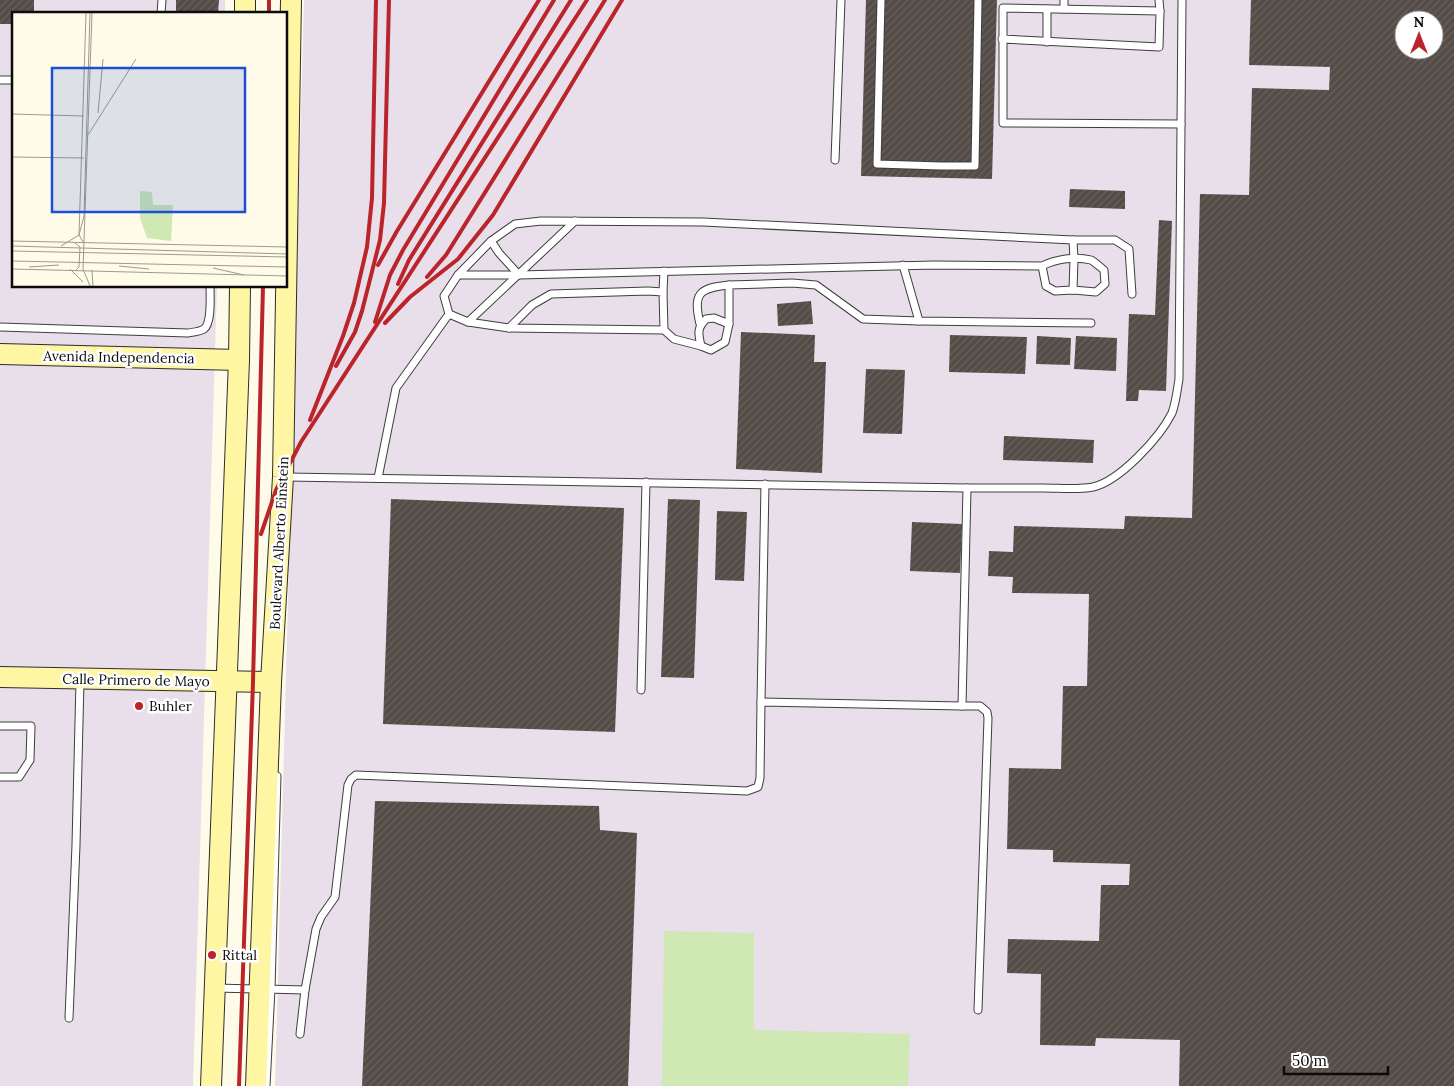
<svg xmlns="http://www.w3.org/2000/svg" width="1454" height="1086" font-family="Lora,serif">
	<defs>
		<pattern id="building-hatch" width="6" height="6" patternUnits="userSpaceOnUse" patternTransform="scale(1.25)"><rect width="6" height="6" fill="#544c47"/><path d="M-1 1l2-2M0 6l6-6M5 7l2-2" fill="none" stroke="#68615d"/></pattern>
	</defs>
	<rect width="100%" height="100%" fill="#fffbe9"/>
	<!-- industrial -->
	<g fill="#e9dfea" fill-rule="evenodd">
		<path d="M0,0H225V14H14V286H217L193,1086H0Z"/>
		<path d="M304,0H1454V1086H275ZM1404,20H1434V50H1404Z"/>
	</g>
	<!-- grass -->
	<path fill="#cfe8b4" d="M664,931L754,933V1030L910,1034L908,1086H662Z"/>
	<!-- building -->
	<g fill="url(#building-hatch)" fill-rule="evenodd">
		<path d="M0,0H34V14H14V24H0Z"/>
		<path d="M176,0H219L218,14H176Z"/>
		<path d="M866,0H997L992,179L861,176Z"/>
		<path d="M1251,0H1454V1086H1179L1180,1040L1096,1038L1095,1046L1040,1045L1041,974L1007,973L1008,939L1099,941L1101,885H1129L1130,864L1053,862V850L1007,849L1009,768L1061,769L1063,686H1087L1089,594L1012,593L1013,577L988,576L989,551L1013,552L1014,526L1124,529L1125,516L1192,518L1200,194L1249,195L1252,88L1329,90L1330,67L1249,65ZM1404,20H1434V50H1404Z"/>
		<path d="M1070,189L1125,191V209L1069,207Z"/>
		<path d="M1159,220L1172,221L1166,391L1139,390L1138,401H1126L1129,314L1155,315Z"/>
		<path d="M811,301L813,324L778,326L777,304Z"/>
		<path d="M741,332L815,335L814,362H826L822,473L736,469Z"/>
		<path d="M950,335L1027,337L1025,374L949,372Z"/>
		<path d="M1037,336L1071,338L1070,365L1036,364Z"/>
		<path d="M1076,336L1117,338L1116,371L1074,369Z"/>
		<path d="M866,369L905,370L902,434L863,433Z"/>
		<path d="M1004,436L1094,440L1093,463L1003,460Z"/>
		<path d="M391,499L624,508L615,732L383,724Z"/>
		<path d="M668,499L700,500L694,678L661,677Z"/>
		<path d="M717,511L747,512L744,581L715,580Z"/>
		<path d="M912,522L962,524L960,573L910,571Z"/>
		<path d="M375,801L599,806L600,830L637,833L628,1086H362Z"/>
	</g>
	<g fill="none" stroke-linecap="round" stroke-linejoin="round">
		<!-- lane casing -->
		<g stroke="#3e3e3e" stroke-width="9">
			<g id="lane">
				<path d="M881,0L877,164L941,166H975L978,0"/>
				<path d="M1159,0L1160,11"/>
				<path d="M1064,9V0"/>
				<path d="M161,14L162,0"/>
				<path d="M1002,39L1159,47L1160,11L1003,8V123L1181,124"/>
				<path d="M1047,42V9"/>
				<path d="M0,80H14"/>
				<path d="M835,160L841,0"/>
				<path d="M1073,240L1074,259L1073,290"/>
				<path d="M491,241L499,253L519,275"/>
				<path d="M903,265L919,321"/>
				<path d="M458,275H519L934,265L1042,266C1056,259 1075,256 1091,260C1095,262 1100,267 1104,270L1105,284L1096,292L1073,290L1055,291L1046,286L1042,266"/>
				<path d="M663,292L664,271"/>
				<path d="M449,314L468,322L575,221"/>
				<path d="M468,322L509,328L664,330L674,339L701,346L711,350L725,342L729,324V285L792,283L816,285L863,319L919,321L1091,323"/>
				<path d="M700,324C693,294 698,288 729,285"/>
				<path d="M0,327L188,333C193,332 199,332 204,329C212,323 210,296 210,286"/>
				<path d="M509,328L532,305L551,294L648,291L663,292L664,330"/>
				<path d="M701,346C698,333 697,328 706,319L714,318L729,324"/>
				<path d="M286,477L967,488"/>
				<path d="M378,478L396,388L449,314L444,296L458,275L491,241L515,224L541,221L703,222L1073,240H1115L1129,249L1132,294"/>
				<path d="M641,690L646,482"/>
				<path d="M761,702L765,484"/>
				<path d="M962,706H980L987,712L988,718L978,1010"/>
				<path d="M0,726H31L30,760L19,777H0"/>
				<path d="M215,988L305,990L316,929L321,917L335,897L348,785L351,779L356,775L747,791L758,787L760,778L761,702L962,706L967,488C993,488 1018,488 1043,488C1060,488 1077,490 1093,487C1120,481 1160,437 1172,413C1176,402 1177,391 1179,379L1182,0"/>
				<path d="M69,1018L76,845L80,681"/>
				<path d="M300,1034L305,990"/>
				<path d="M266,1086L271,989L277,776"/>
			</g>
		</g>
		<!-- secondary casing -->
		<g stroke="#2d2d2d" stroke-width="22">
			<g id="secondary">
				<path d="M245,14V0"/>
				<path d="M0,354L239,360"/>
				<path d="M0,677L271,682"/>
				<path d="M211,1086L239,360L240,286"/>
				<path d="M256,1086L271,682L283,477L291,0"/>
			</g>
		</g>
		<!-- lane -->
		<use href="#lane" stroke="#fff" stroke-width="7"/>
		<!-- secondary -->
		<use href="#secondary" stroke="#fff6a4" stroke-width="20"/>
		<!-- rail -->
		<g stroke="#ba242a" stroke-width="4">
			<path d="M269,14V0"/>
			<path d="M378,265L397,231L539,0"/>
			<path d="M427,277L446,255L605,0"/>
			<path d="M398,284L409,260L571,0"/>
			<path d="M375,322L390,275L403,250L554,0"/>
			<path d="M385,323L410,297L458,259L493,215L622,0"/>
			<path d="M336,366L355,332L362,311L380,240L384,203L389,0"/>
			<path d="M310,420L343,336L354,303L367,247L372,198L376,0"/>
			<path d="M261,534L276,490L301,442L587,0"/>
			<path d="M239,1086L253,682L263,286"/>
		</g>
	</g>
	<!-- markers -->
	<g fill="#ba242a" stroke="#fff" stroke-width="2">
		<circle cx="139" cy="706" r="5"/>
		<circle cx="212" cy="955" r="5"/>
	</g>
	<g text-anchor="middle" dominant-baseline="central" stroke-width="5" stroke-linejoin="round" paint-order="stroke">
		<!-- street labels -->
		<g font-size="14" fill="#0b0b0b" stroke="#fff">
			<text transform="translate(119 357) rotate(1)">Avenida Independencia</text>
			<text transform="translate(279 543) rotate(-87)">Boulevard Alberto Einstein</text>
			<text transform="translate(136 680) rotate(1)">Calle Primero de Mayo</text>
		</g>
		<!-- poi labels -->
		<g font-size="14" fill="#0b0b0b" stroke="#fff" text-anchor="start">
			<text x="149" y="706">Buhler</text>
			<text x="222" y="955">Rittal</text>
		</g>
	</g>
	<!-- overview -->
	<g transform="translate(12 12)">
		<rect width="275" height="275" fill="#fffbe9"/>
		<path d="M128,179L140,180L141,193H161L159,229L135,226L128,206Z" fill="#cfe8b4"/>
		<path fill="none" stroke="#9d9b90" stroke-width="1" d="M86,101L91,47M0,102L72,104M76,123L124,47M0,145L72,146M0,229L275,235M71,230L67,223L74,1M63,231L68,235L67,255L64,258M0,234L275,242M49,234L67,223L72,204L78,1M0,239L275,245M0,249L275,255M107,254L137,257M17,255L47,253M201,256L232,263M0,257L275,264M58,257L71,270M80,258L81,274M78,274L71,257L80,1"/>
		<path fill="#1d4ed8" fill-opacity="0.15" stroke="#1d4ed8" stroke-width="2.5" d="M40,56H233V200H40Z"/>
		<rect width="275" height="275" fill="none" stroke="#0b0b0b" stroke-width="2.5"/>
	</g>
	<!-- north arrow -->
	<g transform="translate(1419 35)"><circle r="24" fill="#ffffff" stroke="#9d9d9d"/>
	<path d="M0-4L9 19L0 12L-9 19Z" fill="#ba242a"/>
	<text y="-8" font-size="14" font-weight="bold" text-anchor="middle" fill="#0b0b0b">N</text>
	</g>
	<!-- scale -->
	<path d="M1284 1066v8h104v-8" fill="none" stroke="#0b0b0b" stroke-width="2.5"/>
	<text x="1292" y="1066" font-size="15" fill="#0b0b0b" stroke="#ffffff" stroke-width="4" paint-order="stroke">50 m</text>
</svg>
